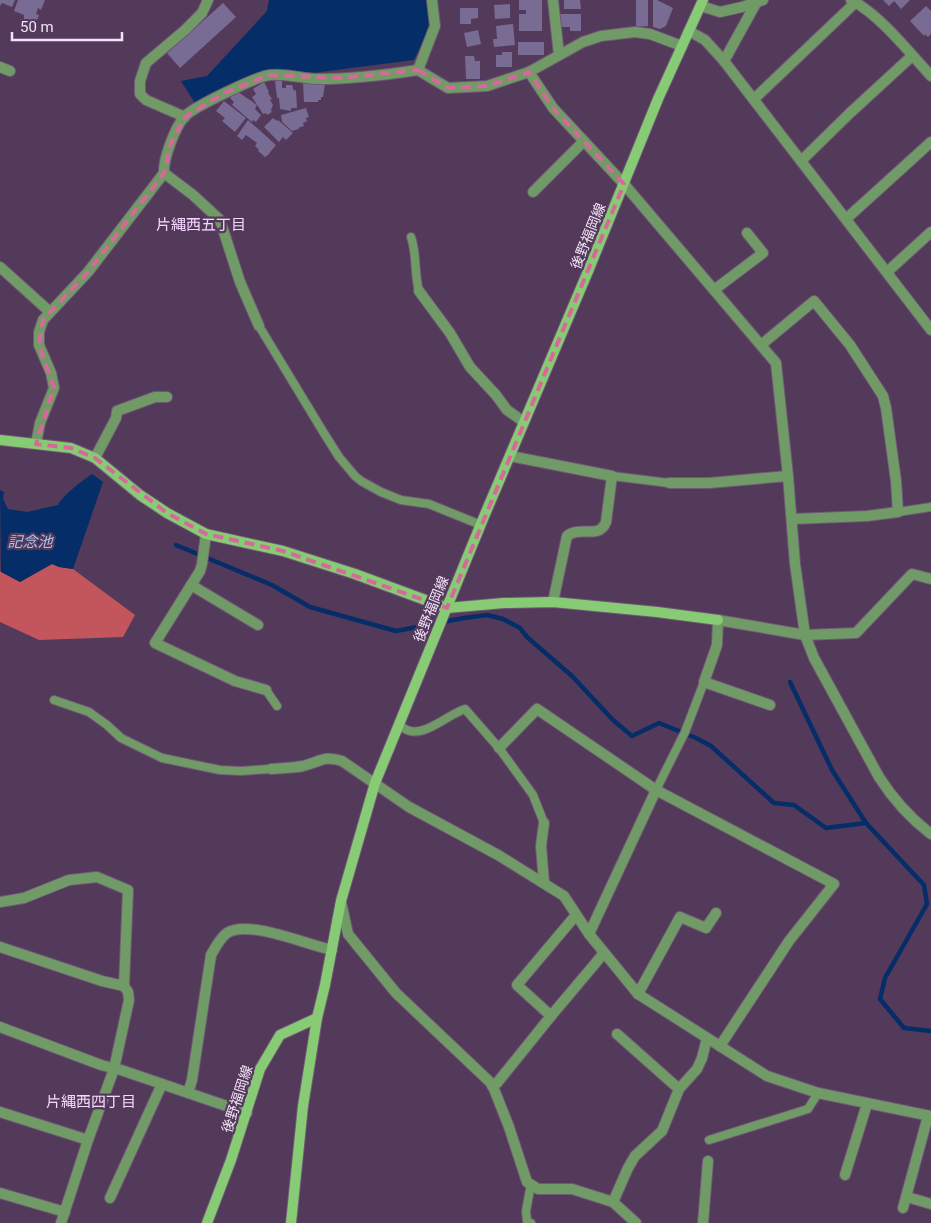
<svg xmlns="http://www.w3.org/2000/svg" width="931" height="1223" font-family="Roboto,'Noto Sans JP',sans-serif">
	<rect width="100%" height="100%" fill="#53395a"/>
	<!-- forest -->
	<path fill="#c2565c" d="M52,564L59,567L73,569L135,615L123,637L39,640L0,622V571L20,582Z"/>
	<!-- water -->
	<g fill="#052d67">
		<path d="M269,0H426L430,27L414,60L312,73L266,70L195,103L181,81L207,76L267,11Z"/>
		<path d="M92,474L103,482L73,569L59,567L52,564L20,582L1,572L0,490L4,492L3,499L8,509L27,512L58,505C62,496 83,480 92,474Z"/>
	</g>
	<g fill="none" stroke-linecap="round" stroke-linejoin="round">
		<!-- stream -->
		<g stroke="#052d67" stroke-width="4.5">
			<path d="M176,545L272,585L310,607L396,631L464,618L487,615L503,619L520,628L527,637L572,676L613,720L632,736L659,723L696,738L711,746L774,803L794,805L826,828L866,823L924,885L927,904L885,978L880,999L904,1028L931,1031"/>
			<path d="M790,682L832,770L866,823"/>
		</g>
	</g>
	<!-- building -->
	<g fill="#786b94">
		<path d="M0,0H15L12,7L2,3L0,6Z"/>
		<path d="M18,0H45L41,10L38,8L36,14L39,15L37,20L35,19L32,23L24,20V15L14,11Z"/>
		<path d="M519,0H542V31H519V14H526V10H519Z"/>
		<path d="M564,0H580L581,9H564Z"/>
		<path d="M636,0H648V26L636,27Z"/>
		<path d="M653,0H657L673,8L666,26L660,29L653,27Z"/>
		<path d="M883,0H910L901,9L894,1L889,6Z"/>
		<path d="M223,3L236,17L180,68L167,53Z"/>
		<path d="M510,4V18L495,19L494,5Z"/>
		<path d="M926,6L931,11V34L928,37L925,34L924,36L910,21Z"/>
		<path d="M460,8H478V18L471,19V24H460Z"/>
		<path d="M559,14H581V31H570V27H559Z"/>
		<path d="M513,24L515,45L494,47L493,39H497L496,26Z"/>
		<path d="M478,30L481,44L467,47L464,33Z"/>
		<rect x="518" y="42" width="26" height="13"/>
		<path d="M502,52H512V67H496V55H502Z"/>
		<path d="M465,56H474L475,61H480V79H466Z"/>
		<path d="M282,80V88H286V85H292L294,91L296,90L297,108H291V111L280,109L279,98H277L275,81Z"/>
		<path d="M264,82L269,92L268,93L272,99L270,100L273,105L271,110L272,112L267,115L266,113L263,114L252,97L256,94L253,89Z"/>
		<path d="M303,83L325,84L323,97H321V100H318V102H304Z"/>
		<path d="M238,92L257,105L255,109L261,115L256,122L253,120L252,122L232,105L234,102L230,98L234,93L236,95Z"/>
		<path d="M224,101L246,118L235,132L222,121L225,118L216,111Z"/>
		<path d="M306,108L309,117L306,118L307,121L303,123L304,126L298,128L299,129L292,131L282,122L281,115Z"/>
		<path d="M273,118L277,121L278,120L293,133L286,140L283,137L279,142L264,127Z"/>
		<path d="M248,120L276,145L268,155L265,157L258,151L259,150L255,146L257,143L246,135L242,140L237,136Z"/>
	</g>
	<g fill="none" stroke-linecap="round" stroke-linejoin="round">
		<!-- lane casing -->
		<g stroke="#705876" stroke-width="10">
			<g id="lane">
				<path d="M411,237C417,254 414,273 419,291"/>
				<path d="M259,326L322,430L339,457L355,476L361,481L381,492L401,500L429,504L481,525"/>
				<path d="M612,476L669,483"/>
				<path d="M898,512L931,507"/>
				<path d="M266,690L277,706"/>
				<path d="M54,700L89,712L107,725L121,738L162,758L220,770L240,771L271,769"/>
				<path d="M399,726C402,727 406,730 410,731C427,735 449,714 465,709L499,748L533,795L544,823"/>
				<path d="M656,790L685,732L704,682"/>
				<path d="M709,1140L808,1109L818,1093"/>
				<path d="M531,1223L527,1221L526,1211L531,1184"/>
			</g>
		</g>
		<!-- street casing -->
		<g stroke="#705876" stroke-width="12">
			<g id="street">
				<path d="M553,0L559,55"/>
				<path d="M851,0C879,14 909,52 931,76"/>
				<path d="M701,6L720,12L742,7L763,0"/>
				<path d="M689,31L705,40L724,61L931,330"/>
				<path d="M724,61L756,3"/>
				<path d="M0,67L10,71"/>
				<path d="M418,70L448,88L487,86L529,72L583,42L601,36L635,32L650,34L682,46"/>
				<path d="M529,72L553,108L624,184L776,363L788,476L795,564L805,635L814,658L879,777C893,799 910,818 931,834"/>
				<path d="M754,99L856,2"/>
				<path d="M185,117L146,100L140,94V81L146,63L185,30L202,13L208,0"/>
				<path d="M801,161L850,113L912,56"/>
				<path d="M164,173L193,195L220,220L240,282L259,326"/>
				<path d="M533,192L583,142"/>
				<path d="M846,219L931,142"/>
				<path d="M0,267L50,312"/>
				<path d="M887,272L931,232"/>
				<path d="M714,290L763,253L747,233"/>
				<path d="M419,291L450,333L470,367L496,395L507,410L524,422"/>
				<path d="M761,345L814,301L850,345L883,396L886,408L896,481L898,512L867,516L792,519"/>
				<path d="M36,444L40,423L54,388L51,373L39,345V332L43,320L88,272L164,173C163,159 175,127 185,116C194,107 257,76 270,75C285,73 304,79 319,79C353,79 385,75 418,70L435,26L432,0"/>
				<path d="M510,456L612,476L606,522C599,540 580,525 567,536L553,602"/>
				<path d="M95,458L116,418L117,411L155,397H167"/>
				<path d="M669,483H709L788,476"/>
				<path d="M206,534L202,564L200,571L155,643L235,681L266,690"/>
				<path d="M191,585L258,625"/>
				<path d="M770,705L704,682L717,645L718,620L805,635L856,633L912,574L931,579"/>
				<path d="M499,748L537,709L656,790"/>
				<path d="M271,769C281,768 293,768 303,766C319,762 325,755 342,761L409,807L498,855L564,896L589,934L638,994L767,1076L818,1093L931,1116"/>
				<path d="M544,883L541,846L544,823"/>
				<path d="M0,902L24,898L69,880L97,877L128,890L124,986"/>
				<path d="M341,902L348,934L396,993L492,1084L509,1127L527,1182L538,1189H572L613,1202L636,1223"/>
				<path d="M589,934L656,790L834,884L789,941L720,1046"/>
				<path d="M0,947L102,981L124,986L128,992L129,1000L114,1069L88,1140L61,1223"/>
				<path d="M638,994L680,917L706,928L716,913"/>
				<path d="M551,1016L517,985L576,915"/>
				<path d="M0,1027L101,1065L121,1070L247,1113"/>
				<path d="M617,1034L679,1089"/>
				<path d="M492,1086L497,1083L551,1016L604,953"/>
				<path d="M188,1093L192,1080L211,955C215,948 220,938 227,933C248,919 307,945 332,950"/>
				<path d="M0,1112L88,1140"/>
				<path d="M845,1175L867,1104"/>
				<path d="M0,1193L65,1212"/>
				<path d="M907,1197L931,1204"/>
				<path d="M110,1198L162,1084"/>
				<path d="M613,1202L628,1168L635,1156L662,1131L679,1089L697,1069L702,1058L707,1038"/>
				<path d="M903,1208L928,1116"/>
				<path d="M703,1223L708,1161"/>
			</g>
		</g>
		<!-- secondary casing -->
		<g stroke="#705876" stroke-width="12">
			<g id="secondary">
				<path d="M0,440L71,448L95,458L140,495L167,513L206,534L283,551L355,574L447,608L504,603L553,602L657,612L718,620"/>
				<path d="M207,1223L231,1160L260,1069L280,1035L317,1018"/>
				<path d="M291,1223L303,1106L317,1018L325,985L341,901L375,783L483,519L589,269L658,99L703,0"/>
			</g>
		</g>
		<!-- lane -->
		<use href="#lane" stroke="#719b66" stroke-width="8"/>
		<!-- street -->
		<use href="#street" stroke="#719b66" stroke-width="10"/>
		<!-- secondary -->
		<use href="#secondary" stroke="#88cb75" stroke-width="10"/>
	</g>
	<!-- marked area -->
	<path fill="none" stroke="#d66999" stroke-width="4" stroke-dasharray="10 6" stroke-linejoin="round" d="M418,70L448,88L487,86L529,72L553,108L624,184L447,608L283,551L206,534L167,513L95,458L71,448L36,444L54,388L39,345L43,320L88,272L164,173L171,143L185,117L224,93L269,75L340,78Z"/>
	<g text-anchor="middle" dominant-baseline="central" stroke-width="4.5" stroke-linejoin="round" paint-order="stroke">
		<!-- street labels -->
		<g font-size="14" fill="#f3e3f7" stroke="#53395a">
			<text transform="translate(588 236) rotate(-68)">後野福岡線</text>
			<text transform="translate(431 609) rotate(-68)">後野福岡線</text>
			<text transform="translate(237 1099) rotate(-72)">後野福岡線</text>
		</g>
		<!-- neighbourhood labels -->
		<g font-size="15" fill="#f6d6fe" stroke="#53395a">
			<text x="201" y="225">片縄西五丁目</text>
			<text x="91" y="1102">片縄西四丁目</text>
		</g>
		<!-- water labels -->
		<g font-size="15" font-style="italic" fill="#aac5f0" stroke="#53395a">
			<text x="30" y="542">記念池</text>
		</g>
	</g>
	<!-- scale -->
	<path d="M12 32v8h110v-8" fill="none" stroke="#f3e3f7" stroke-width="2.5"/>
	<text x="20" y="32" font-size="15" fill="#f3e3f7" stroke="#53395a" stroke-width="4" paint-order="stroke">50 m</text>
</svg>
